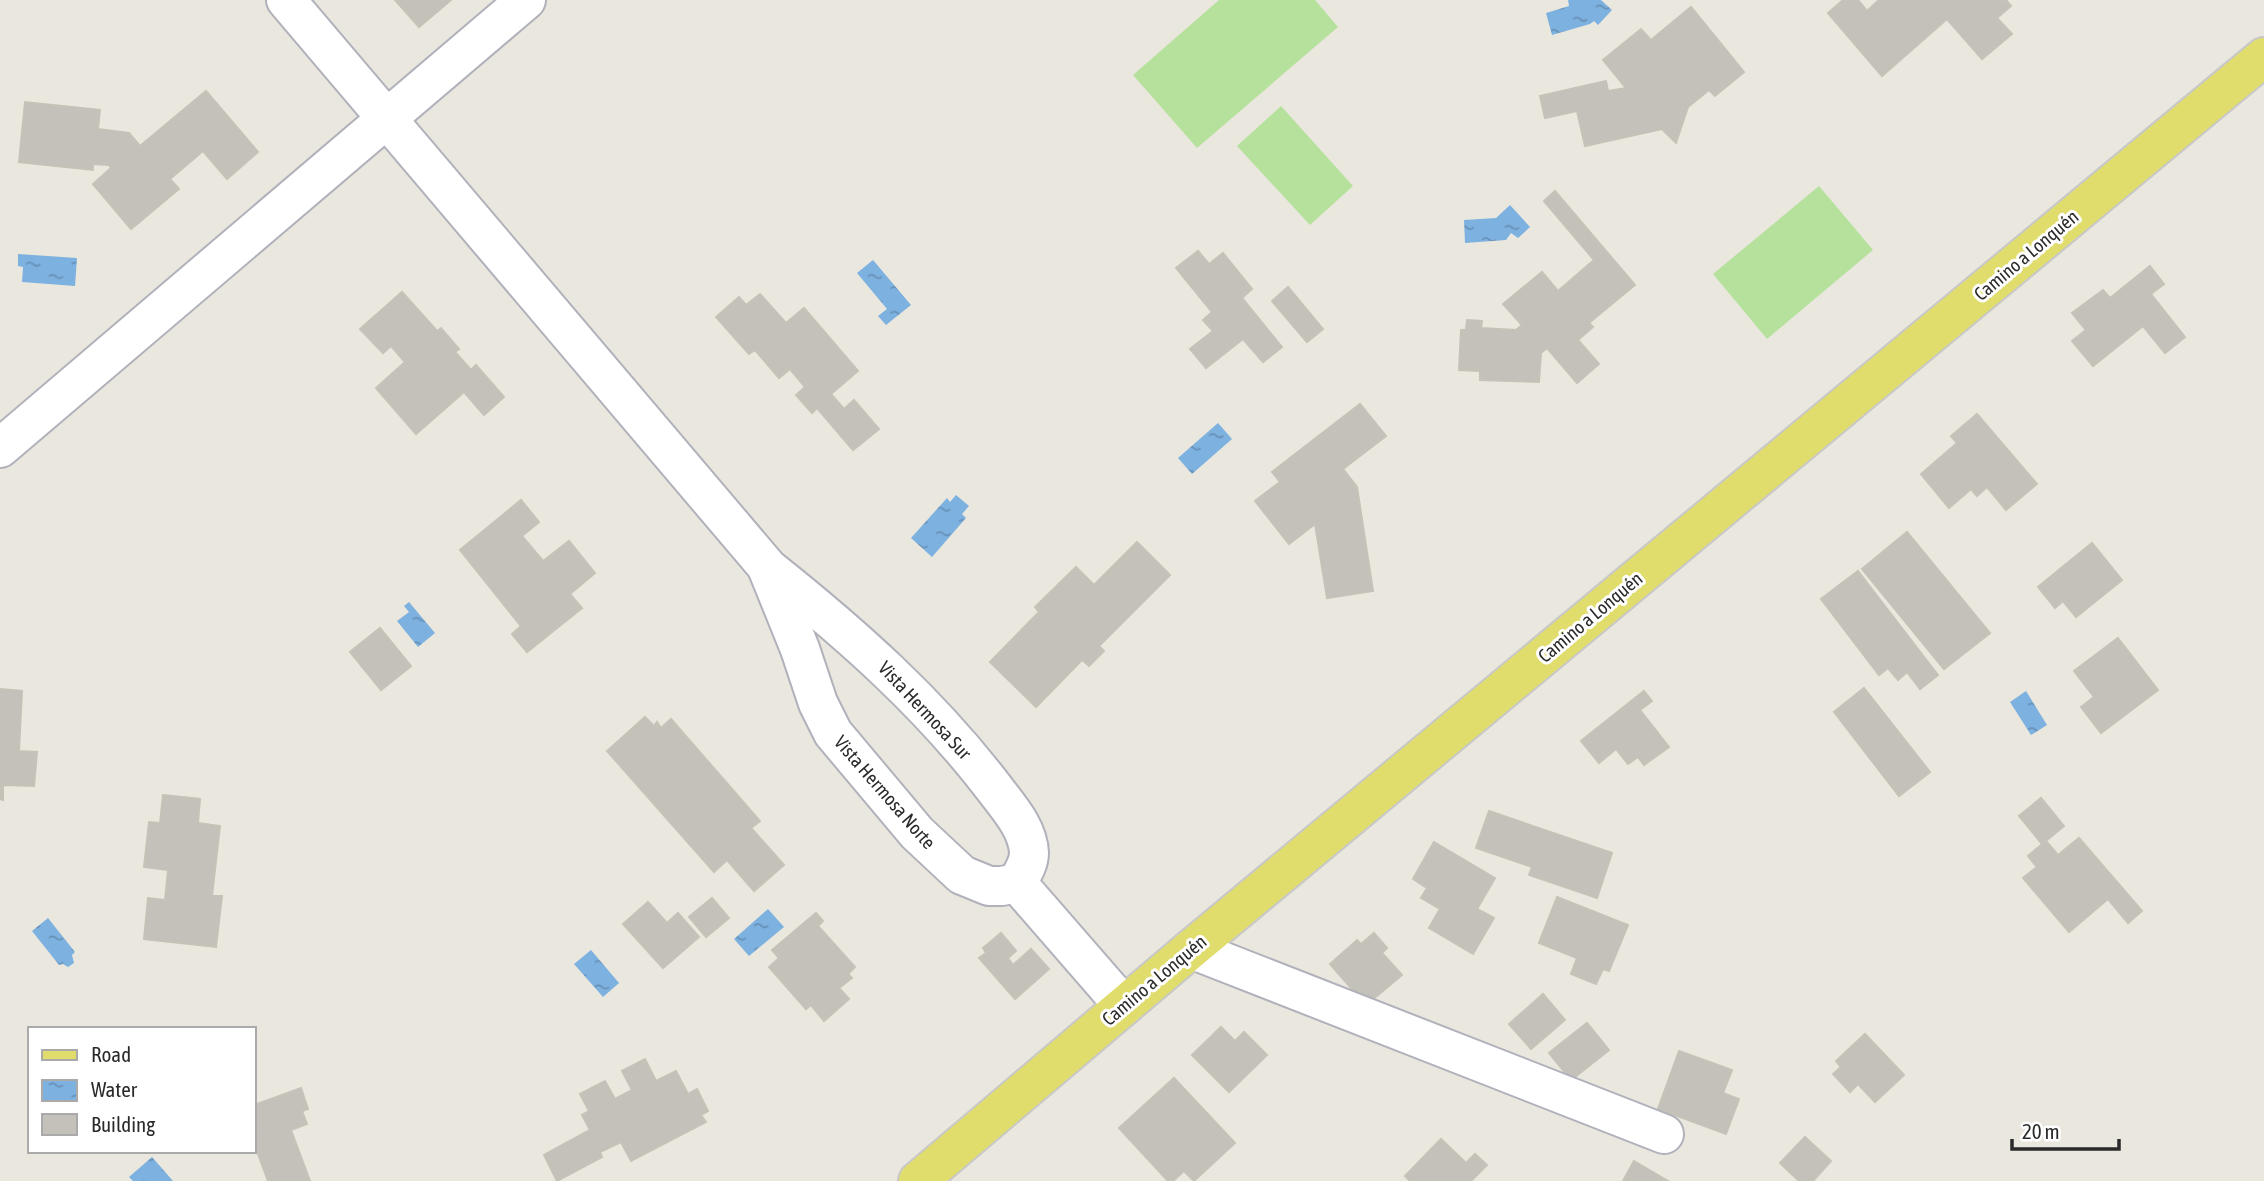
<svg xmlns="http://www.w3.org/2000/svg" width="2264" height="1181" font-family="'Asap Condensed',sans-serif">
	<defs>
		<pattern id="water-ripples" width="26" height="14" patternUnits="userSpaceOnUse" patternTransform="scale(1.75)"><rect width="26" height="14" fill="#7db1e0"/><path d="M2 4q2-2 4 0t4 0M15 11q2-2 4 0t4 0" fill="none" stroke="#6790b6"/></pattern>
	</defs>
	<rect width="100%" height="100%" fill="#eae7de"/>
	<!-- pitch -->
	<g fill="#b6e19d">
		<path d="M1219,0H1315L1338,27L1197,148L1133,75Z"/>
		<path d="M1281,106L1353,186L1310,225L1237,146Z"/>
		<path d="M1819,186L1873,250L1767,339L1713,274Z"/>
	</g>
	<!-- water -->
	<g fill="url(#water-ripples)">
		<path d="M1568,0H1601L1612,10L1598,25L1594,21L1590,24L1552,35L1546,13L1569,6Z"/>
		<path d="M1510,205L1530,227L1518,238L1511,233L1506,240L1465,243L1464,220L1496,218Z"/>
		<path d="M18,254L77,258L75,286L22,282L23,267L18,266Z"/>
		<path d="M873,260L911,305L886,325L878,316L887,309L857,273Z"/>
		<path d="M1218,423L1232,439L1192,474L1178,458Z"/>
		<path d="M956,495L969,506L962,514L966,518L932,557L911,538L947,498L950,502Z"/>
		<path d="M409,602L435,633L418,647L397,621L409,612L404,606Z"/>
		<path d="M2026,691L2047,725L2031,735L2010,702Z"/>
		<path d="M768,909L784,927L749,956L734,939Z"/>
		<path d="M48,918L75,952L72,955L74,963L68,967L63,964L59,965L32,931Z"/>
		<path d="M591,950L619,983L603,997L574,964Z"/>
		<path d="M152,1157L173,1181H133L129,1177Z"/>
	</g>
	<!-- building -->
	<g fill="#c3c1b9" stroke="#c5c3b8" stroke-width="2">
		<path d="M395,0H451L419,27Z"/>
		<path d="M1843,0H1858L1867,11L1879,0H2006L2011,6L1997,18L2012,34L1982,59L1947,19L1882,76L1828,13Z"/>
		<path d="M1691,7L1744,72L1715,96L1709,90L1688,107L1676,143L1662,129L1585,146L1577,111L1545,118L1540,96L1606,81L1608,91L1626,88L1603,60L1641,29L1651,40Z"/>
		<path d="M206,91L258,152L227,179L203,151L170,179L179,189L131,229L93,184L111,168L109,165L93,164V170L19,162L25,102L100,110L98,129L129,133L140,146Z"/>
		<path d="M1555,191L1635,285L1589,323L1593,327L1578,340L1599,364L1577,383L1547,348L1541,353L1539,382L1480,380V371L1459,370L1461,330H1466L1467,320L1482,321L1481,328L1516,330L1522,325L1503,304L1542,272L1558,291L1594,260L1544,201Z"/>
		<path d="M1198,251L1209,264L1223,253L1252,289L1242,298L1282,347L1263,362L1243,339L1206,368L1190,349L1213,331L1203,320L1212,312L1176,268Z"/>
		<path d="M2150,266L2164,284L2151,294L2185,337L2165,353L2143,326L2093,366L2072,341L2086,330L2072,313L2103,290L2110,298Z"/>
		<path d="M1288,287L1323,329L1307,342L1272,301Z"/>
		<path d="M402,292L437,331L441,328L459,349L455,352L471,370L476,365L504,397L484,415L464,392L416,434L376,388L405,362L391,346L383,353L360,329Z"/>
		<path d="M760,294L786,323L804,308L858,371L831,394L844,409L854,400L879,429L853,450L817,408L812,413L796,395L805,387L790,369L779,378L755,350L749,354L716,317L739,297L746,305Z"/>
		<path d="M1360,404L1386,436L1343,469L1357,487L1373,591L1327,598L1315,524L1289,544L1255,501L1280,482L1272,472Z"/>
		<path d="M1977,414L2037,484L2006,510L1987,487L1977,496L1971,489L1949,508L1921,474L1957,443L1951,436Z"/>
		<path d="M521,500L539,522L522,536L543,561L569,541L595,573L570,594L582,608L527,652L512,634L521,626L460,550Z"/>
		<path d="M1907,532L1990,633L1944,669L1862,569Z"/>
		<path d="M1137,542L1170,575L1099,646L1104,651L1089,666L1082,660L1036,707L990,662L1039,612L1035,607L1076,567L1094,585Z"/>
		<path d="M2092,543L2122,580L2076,617L2063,601L2055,608L2038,587Z"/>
		<path d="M1858,571L1938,675L1920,689L1907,672L1898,680L1888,668L1879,675L1821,599Z"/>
		<path d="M380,628L411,666L381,690L350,652Z"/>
		<path d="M2118,638L2158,690L2101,733L2081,707L2094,697L2074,671Z"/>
		<path d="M1864,688L1930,772L1899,796L1834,712Z"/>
		<path d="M0,689L22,691L19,751L37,752L34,786L3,785V800L0,799Z"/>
		<path d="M1644,691L1652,701L1640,710L1669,747L1644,765L1638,757L1628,764L1616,749L1599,763L1581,741Z"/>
		<path d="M645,717L654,726L657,722L661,728L671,719L760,821L751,828L784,865L754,891L727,860L714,872L607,751Z"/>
		<path d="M163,795L200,799L198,823L220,826L212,896H222L216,947L144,939L148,898L165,900L168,870L144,867L149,822L160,823Z"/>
		<path d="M2041,798L2064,826L2042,844L2019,816Z"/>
		<path d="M1489,811L1612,853L1597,898L1529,875L1532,867L1476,848Z"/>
		<path d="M2079,838L2142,911L2128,923L2108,899L2069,932L2023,878L2037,867L2028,856L2046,841L2058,855Z"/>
		<path d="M1434,842L1495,878L1477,909L1494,918L1473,954L1429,928L1440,909L1421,898L1427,888L1413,879Z"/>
		<path d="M1557,897L1628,925L1609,971L1603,969L1596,984L1571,974L1577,958L1539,943Z"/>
		<path d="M712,898L729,918L706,937L689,917Z"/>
		<path d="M648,902L667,923L678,913L699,937L663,968L623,924Z"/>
		<path d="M816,913L823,921L818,926L855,967L848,974L852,978L839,988L849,999L824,1021L811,1005L806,1009L769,967L779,958L772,950Z"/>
		<path d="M1001,933L1016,951L1008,958L1013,965L1031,949L1049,969L1015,999L979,958L986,953L983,948Z"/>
		<path d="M1374,933L1387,948L1382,953L1402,975L1366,1005L1330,964L1357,940L1361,944Z"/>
		<path d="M1543,994L1565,1020L1531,1049L1509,1024Z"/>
		<path d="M1587,1023L1609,1050L1571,1080L1549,1053Z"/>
		<path d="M1221,1027L1235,1041L1244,1032L1267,1055L1229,1092L1192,1055Z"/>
		<path d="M1865,1034L1904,1075L1875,1102L1858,1084L1850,1092L1833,1074L1841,1067L1836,1061Z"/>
		<path d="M1679,1051L1732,1070L1723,1093L1739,1099L1726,1134L1658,1109Z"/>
		<path d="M645,1059L656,1081L676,1071L688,1094L697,1089L708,1111L701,1115L706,1122L631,1161L621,1142L600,1152L602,1157L557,1181L544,1155L590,1130L582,1115L589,1111L580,1094L605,1081L615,1099L632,1090L622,1071Z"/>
		<path d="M1174,1078L1235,1143L1194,1181L1184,1171L1173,1181H1168L1119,1128Z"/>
		<path d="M301,1088L308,1109L302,1111L307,1124L291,1130L310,1181H268L254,1143V1132L258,1130L254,1120V1105Z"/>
		<path d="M1805,1137L1831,1161L1813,1181H1799L1780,1163Z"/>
		<path d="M1441,1139L1466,1163L1475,1154L1487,1165L1471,1181H1410L1405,1176Z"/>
		<path d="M1634,1161L1668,1181H1623Z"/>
	</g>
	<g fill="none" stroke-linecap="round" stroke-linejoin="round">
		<!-- street casing -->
		<g stroke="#b1b1bc" stroke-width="42">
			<g id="street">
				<path d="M286,0L768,568C851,634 929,703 994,788C1008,807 1028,828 1029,853C1029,864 1022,874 1017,883"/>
				<path d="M0,448L526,0"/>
				<path d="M768,570L800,649L818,703L833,733L917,833L962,875L989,886H1002L1017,883"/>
				<path d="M1017,883L1124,1006"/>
				<path d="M1191,949L1664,1134"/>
			</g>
		</g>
		<!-- primary casing -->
		<g stroke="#c8c8c8" stroke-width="42">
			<path id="primary" d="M918,1181L1191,949L2264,57"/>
		</g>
		<!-- street -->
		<use href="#street" stroke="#fff" stroke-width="38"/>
		<!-- primary -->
		<use href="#primary" stroke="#e0dd6d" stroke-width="38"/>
	</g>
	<g text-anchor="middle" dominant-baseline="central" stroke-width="6" stroke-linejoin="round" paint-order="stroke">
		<!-- street labels -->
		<g font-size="19" fill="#2a2a2a" stroke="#fff">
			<text transform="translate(2026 255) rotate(-40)">Camino a Lonquén</text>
			<text transform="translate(1590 617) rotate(-40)">Camino a Lonquén</text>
			<text transform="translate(925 710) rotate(47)">Vista Hermosa Sur</text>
			<text transform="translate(885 792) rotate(49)">Vista Hermosa Norte</text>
			<text transform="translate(1154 980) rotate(-40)">Camino a Lonquén</text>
		</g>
	</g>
	<!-- legend -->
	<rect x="28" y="1027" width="228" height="126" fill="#ffffff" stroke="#aaaaaa" stroke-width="2"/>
	<rect x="42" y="1050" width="35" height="10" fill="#e0dd6d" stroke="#aaaaaa" stroke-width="2"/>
	<text x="91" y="1062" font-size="21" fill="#2a2a2a">Road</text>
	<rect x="42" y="1080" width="35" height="21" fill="url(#water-ripples)" stroke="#aaaaaa" stroke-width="2"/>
	<text x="91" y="1097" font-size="21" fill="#2a2a2a">Water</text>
	<rect x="42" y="1114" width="35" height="21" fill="#c3c1b9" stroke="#aaaaaa" stroke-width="2"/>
	<text x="91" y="1132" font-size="21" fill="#2a2a2a">Building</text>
	<!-- scale -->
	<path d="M2012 1139v10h107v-10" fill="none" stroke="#2a2a2a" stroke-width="3.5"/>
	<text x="2022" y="1139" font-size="21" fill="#2a2a2a" stroke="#ffffff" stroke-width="5" paint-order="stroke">20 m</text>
</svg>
